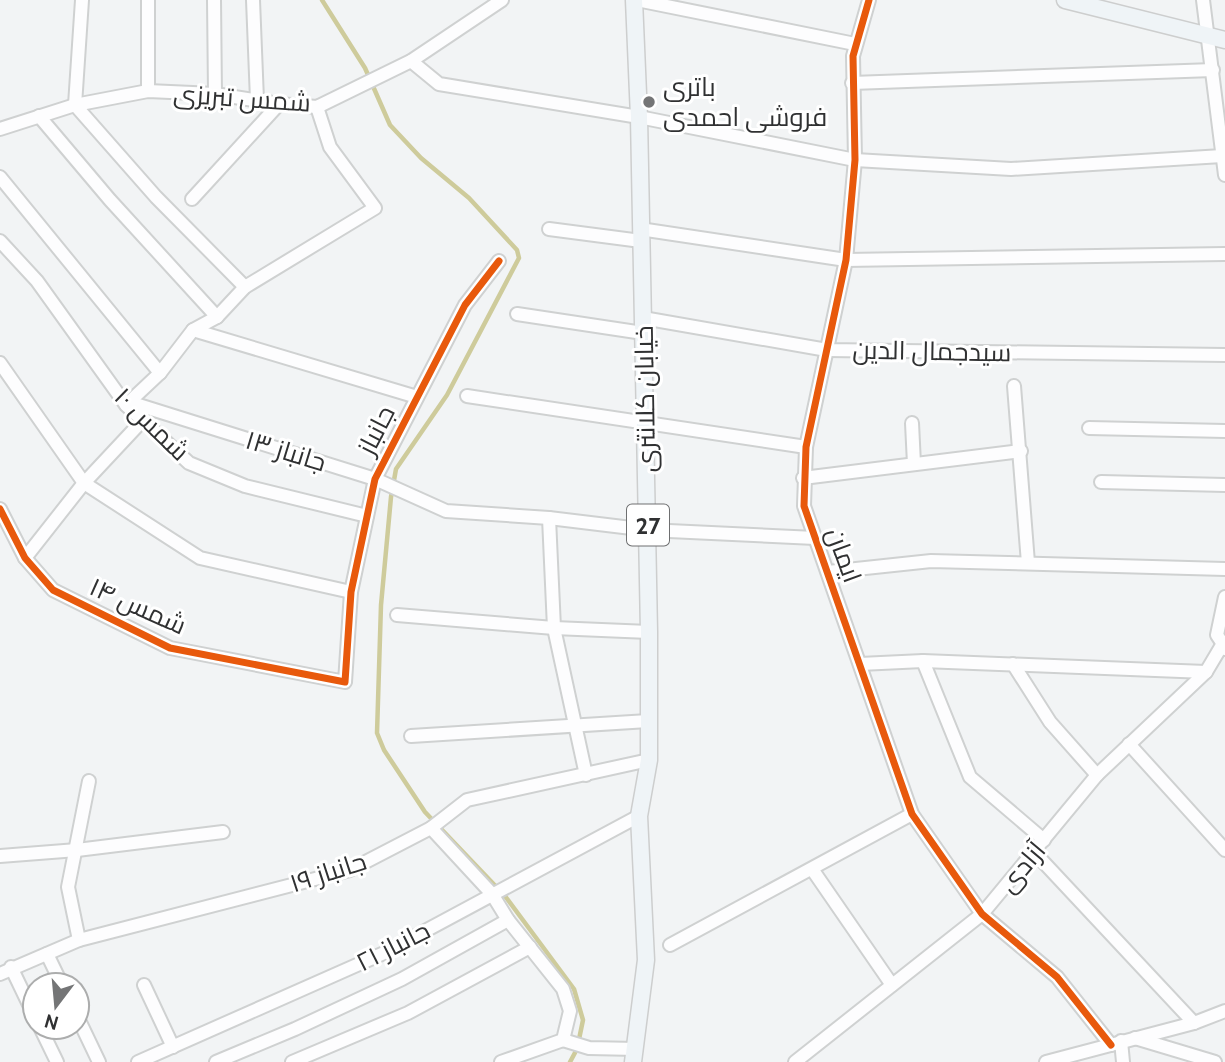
<svg xmlns="http://www.w3.org/2000/svg" width="1225" height="1062" font-family="Cabin,Cairo,sans-serif">
	<rect width="100%" height="100%" fill="#f2f4f5"/>
	<g fill="none" stroke-linecap="round" stroke-linejoin="round">
		<!-- stream -->
		<path stroke="#cecb9b" stroke-width="4.5" d="M322,0L365,68L390,125L421,158L469,198L517,250L519,258L447,395L396,469L391,497L381,605L377,733L384,750L425,812L505,896L574,989L583,1020L577,1049L570,1062"/>
		<!-- minor casing -->
		<g stroke="#cfd1d1" stroke-width="16">
			<g id="minor">
				<path d="M82,0L75,105L156,197L245,287"/>
				<path d="M214,0L215,94"/>
				<path d="M253,0L257,100"/>
				<path d="M637,0L855,44"/>
				<path d="M869,0L853,56L855,160L846,260L806,447L804,506L912,814L982,914L1057,977L1111,1045"/>
				<path d="M1203,0L1225,175"/>
				<path d="M411,61L439,84L639,117L855,160L1011,169L1222,156"/>
				<path d="M852,83L1213,70"/>
				<path d="M148,91V0"/>
				<path d="M39,116L110,200L217,317"/>
				<path d="M0,129L75,105L148,91L215,94L279,104L317,107L411,61L502,0"/>
				<path d="M0,177L160,373"/>
				<path d="M192,199L279,104"/>
				<path d="M549,229L641,241"/>
				<path d="M640,229L846,260L1225,254"/>
				<path d="M0,241L37,281L126,405L189,463L245,486L367,516"/>
				<path d="M517,314L643,333"/>
				<path d="M643,318L827,350L1225,355"/>
				<path d="M193,330L417,397"/>
				<path d="M0,363L84,483L200,558L351,592"/>
				<path d="M1014,386L1028,563"/>
				<path d="M467,396L806,447"/>
				<path d="M129,402L375,479L446,511L549,518L648,530L815,538"/>
				<path d="M126,405L160,373L193,330L217,317L245,287L375,208L330,147L317,107"/>
				<path d="M912,423L914,464"/>
				<path d="M1089,428L1225,431"/>
				<path d="M803,478L1021,451"/>
				<path d="M1101,482L1225,485"/>
				<path d="M0,509L25,558L53,590L170,648L345,682L351,592L375,479L465,305L499,261"/>
				<path d="M549,518L554,628L586,775"/>
				<path d="M25,558L84,483L142,421"/>
				<path d="M828,572L931,561L1225,569"/>
				<path d="M1225,597L1217,635L1225,647"/>
				<path d="M397,615L554,628L649,632"/>
				<path d="M923,661L970,777L1044,840"/>
				<path d="M860,664L923,661L1206,672"/>
				<path d="M1013,664L1050,722L1097,775"/>
				<path d="M411,736L648,721"/>
				<path d="M1129,744L1225,850"/>
				<path d="M431,828L492,894L508,920L563,989L570,1011L563,1040L501,1062"/>
				<path d="M1034,852L1194,1023"/>
				<path d="M0,856L77,850L223,832"/>
				<path d="M812,869L892,985"/>
				<path d="M79,940L68,887L89,781"/>
				<path d="M670,945L912,814"/>
				<path d="M47,954L62,985"/>
				<path d="M11,967L35,1017"/>
				<path d="M0,974L79,940L350,870L431,828L467,800L649,760"/>
				<path d="M144,985L173,1047"/>
				<path d="M77,1016L99,1062"/>
				<path d="M40,1027L57,1062"/>
				<path d="M1135,1038L1215,1062"/>
				<path d="M563,1040L589,1048L636,1049"/>
				<path d="M1121,1041L1123,1062"/>
				<path d="M138,1062L384,953L639,816"/>
				<path d="M216,1062L295,1029L402,979L508,920"/>
				<path d="M292,1062L408,1013L530,947"/>
				<path d="M795,1062L982,914L1097,775L1206,672L1222,645L1225,649"/>
				<path d="M1046,1062L1194,1023L1225,1011"/>
			</g>
		</g>
		<!-- major casing -->
		<g stroke="#cdcece" stroke-width="19">
			<g id="major">
				<path d="M1065,0L1225,40"/>
				<path d="M633,1062L646,960L639,816L649,760V632L639,117L634,0"/>
			</g>
		</g>
		<!-- minor -->
		<use href="#minor" stroke="#fdfdfe" stroke-width="12"/>
		<!-- major -->
		<use href="#major" stroke="#eff4f7" stroke-width="16"/>
		<!-- cycleway casing -->
		<g stroke="#fff" stroke-width="11">
			<g id="cycleway">
				<path d="M869,0L853,56L855,160L846,260L806,447L804,506L912,814L982,914L1057,977L1111,1045"/>
				<path d="M0,509L25,558L53,590L170,648L345,682L351,592L375,479L465,305L499,261"/>
			</g>
		</g>
		<!-- cycleway -->
		<use href="#cycleway" stroke="#e8590c" stroke-width="7"/>
	</g>
	<!-- markers -->
	<circle fill="#747576" stroke="#fff" stroke-width="2.5" cx="649" cy="102" r="7"/>
	<g text-anchor="middle" dominant-baseline="central" stroke-width="6" stroke-linejoin="round" paint-order="stroke">
		<!-- shield labels -->
		<rect fill="#fff" stroke="#6e6f70" stroke-width="2" x="627" y="504.5" width="42" height="41" rx="5"/>
		<g font-size="24" font-weight="bold" fill="#303132">
			<text x="648" y="525">27</text>
		</g>
		<!-- poi labels -->
		<g font-size="26" fill="#303132" stroke="#fff" text-anchor="start">
			<text x="663" y="87">باتری<tspan x="663" dy="30">فروشی احمدی</tspan></text>
		</g>
		<!-- street labels -->
		<g font-size="26" fill="#303132" stroke="#fff">
			<text transform="translate(242 98) rotate(4)">شمس تبریزی</text>
			<text transform="translate(932 351) rotate(1)">سیدجمال الدین</text>
			<text transform="translate(645 399) rotate(-91)">خیابان کلانتری</text>
			<text transform="translate(152 424) rotate(44)">شمس ۱۰</text>
			<text transform="translate(376 430) rotate(-63)">جانباز</text>
			<text transform="translate(286 451) rotate(17)">جانباز ۱۳</text>
			<text transform="translate(844 555) rotate(70)">ایمان</text>
			<text transform="translate(138 606) rotate(24)">شمس ۱۴</text>
			<text transform="translate(1022 867) rotate(-50)">آزادی</text>
			<text transform="translate(328 872) rotate(-18)">جانباز ۱۹</text>
			<text transform="translate(393 946) rotate(-27)">جانباز ۲۱</text>
		</g>
	</g>
	<!-- north arrow -->
	<g transform="translate(56 1006) rotate(196)"><circle r="33" fill="#ffffff" stroke="#acadad" stroke-width="2"/>
	<path d="M0-5L12 26L0 18L-12 26Z" fill="#747576"/>
	<text y="-10" font-size="19" font-weight="bold" text-anchor="middle" fill="#303132">N</text>
	</g>
</svg>
